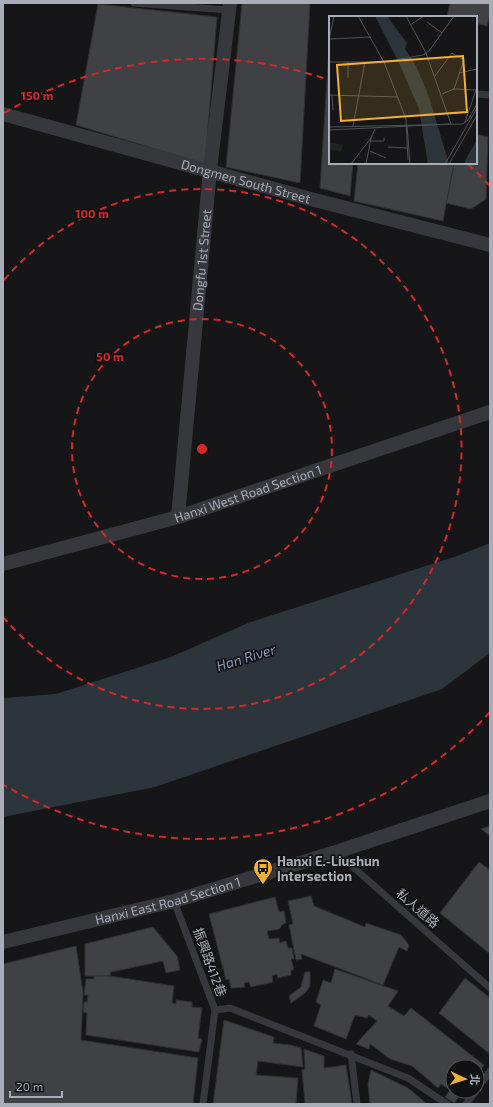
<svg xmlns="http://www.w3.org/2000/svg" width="493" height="1107" font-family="'Exo 2','Noto Sans TC',sans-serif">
	<rect width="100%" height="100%" fill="#161618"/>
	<!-- water -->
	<path fill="#2c353c" d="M490,543V653L442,689L155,787L3,817V698L56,694L171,657L248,623L457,556Z"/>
	<!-- building -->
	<g fill="#404145" stroke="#303034">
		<path d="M242,3H310L300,183L226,167Z"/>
		<path d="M450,3H490V15L487,26L476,23V17L447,16Z"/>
		<path d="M98,4L217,17L205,164L76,125Z"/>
		<path d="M330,33V163H353L350,196L320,188Z"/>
		<path d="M476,134L488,137L486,199L471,209L446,203L454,163H476Z"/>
		<path d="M358,163H454L443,221L354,201Z"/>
		<path d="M490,826V836L481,829Z"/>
		<path d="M479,862L490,870V954L440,913Z"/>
		<path d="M311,896L314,906L365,927L366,923L401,935L409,945L407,951L399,947L383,985L301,954L302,959L296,960L289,925L293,924L288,901Z"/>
		<path d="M275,897L279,912L284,911L286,923L283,924L279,929L267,931L269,939L279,938L280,943L286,941L288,948H292L294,959H291L294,970H291V975L278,978L277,974L272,976L273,982L251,987L249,982L244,983L245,987L231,988L229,979L226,980L209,914Z"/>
		<path d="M153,927L177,956L180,970L166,973L163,961L111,972L110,976H85V944Z"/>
		<path d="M76,946L83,992L81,1040L198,1058L193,1104H3V964Z"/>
		<path d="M335,969L398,991L388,1006L404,1016L411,1008L484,1065L477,1074V1067H453V1091H463L454,1103L445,1097L450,1090L441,1084L438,1088L412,1066L390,1059L370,1044L369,1049L356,1044L377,1021L369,1015L367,1018L355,1015L346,1039L314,1026L321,1005L316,1002L323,980L331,983Z"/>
		<path d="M305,972H310V986L305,993L291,1003L289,996L301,987Z"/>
		<path d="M94,976H110L174,986L172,1003L176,1004V1000L192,1002V1007L202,1008L198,1038L202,1039L199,1052L86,1035L87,1013L83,1012L84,1002H87L88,995H84L86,979H94Z"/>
		<path d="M465,978L490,998V1054L439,1013Z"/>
		<path d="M224,1020L274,1037L273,1043L291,1045L301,1048L303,1067L258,1061L256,1075L298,1078L296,1103L300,1104H213Z"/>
		<path d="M304,1049L324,1056V1068L346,1065L352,1104H305L302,1070L305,1069Z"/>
		<path d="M371,1070L408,1088L427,1104H370L368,1084Z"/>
	</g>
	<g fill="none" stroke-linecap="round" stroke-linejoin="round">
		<!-- service -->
		<g stroke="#37383d" stroke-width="7">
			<path d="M134,3L229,10"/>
			<path d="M476,94L490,95"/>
			<path d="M336,852L490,988"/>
			<path d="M174,901L215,1010L203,1104"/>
			<path d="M215,1010L230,1008L408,1078L447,1104"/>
			<path d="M351,1054L357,1104"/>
			<path d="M477,1089L490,1071"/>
			<path d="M466,1104L476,1091"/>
		</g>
		<!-- minor -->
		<g stroke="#37383d" stroke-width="14">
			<path id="s1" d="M3,114L307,198L490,245"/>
			<path id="s2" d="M178,517L210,170L230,3"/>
			<path id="s3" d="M3,564L178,517L490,412"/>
			<path id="s4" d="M3,942L174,901L336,852L490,801"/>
		</g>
	</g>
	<!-- distance rings -->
	<g fill="none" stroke="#d62828" stroke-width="2" stroke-dasharray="7 5">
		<circle cx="202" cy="449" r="130"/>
		<path d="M4 280A260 260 0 1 1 4 618"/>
		<path d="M490 712A390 390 0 0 1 4 785M4 113A390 390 0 0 1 329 80M468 164A390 390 0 0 1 490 186"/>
	</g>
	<!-- icons -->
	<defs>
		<g id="bus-pin" transform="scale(1)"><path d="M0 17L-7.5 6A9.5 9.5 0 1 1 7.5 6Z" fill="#f2b134" stroke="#111113"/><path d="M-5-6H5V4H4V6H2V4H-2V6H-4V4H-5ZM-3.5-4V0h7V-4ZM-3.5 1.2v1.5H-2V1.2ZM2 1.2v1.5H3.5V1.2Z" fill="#111"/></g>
	</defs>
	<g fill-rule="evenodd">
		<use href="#bus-pin" x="263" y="868"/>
	</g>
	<g text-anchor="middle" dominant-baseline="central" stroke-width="3.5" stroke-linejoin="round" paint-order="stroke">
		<!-- street labels -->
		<g font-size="13" fill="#a8adb8" stroke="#111113">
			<text stroke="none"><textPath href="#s1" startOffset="252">Dongmen South Street</textPath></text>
			<text stroke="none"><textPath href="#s2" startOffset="258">Dongfu 1st Street</textPath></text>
			<text stroke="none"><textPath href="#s3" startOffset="255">Hanxi West Road Section 1</textPath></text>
			<text stroke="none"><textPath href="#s4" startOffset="170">Hanxi East Road Section 1</textPath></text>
			<text transform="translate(418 908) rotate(41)">私人道路</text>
			<text transform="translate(210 962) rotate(70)">振興路412巷</text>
		</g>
		<!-- poi labels -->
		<g font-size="13" font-weight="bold" fill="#a8adb8" stroke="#111113" text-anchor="start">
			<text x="277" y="861">Hanxi E.-Liushun<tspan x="277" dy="15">Intersection</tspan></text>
		</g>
		<!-- water labels -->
		<g font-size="14" font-style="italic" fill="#7f9bb3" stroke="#111113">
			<text transform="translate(246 657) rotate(-17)">Han River</text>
		</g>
	</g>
	<!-- overview -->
	<g transform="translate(329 16)">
		<rect width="148" height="148" fill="#161618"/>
		<path d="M0,126L14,129L12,136L0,133Z" fill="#1e261f"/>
		<path d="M46,0H58L78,27L76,33L87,50L100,81L120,148H99L90,93L71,49ZM148,124V148H135L138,141Z" fill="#2c353c"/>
		<path fill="none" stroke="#505258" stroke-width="1" d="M29,0L55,46L77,103L79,144M77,0L97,37L122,108M98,6L113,17M81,9L95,0M0,23L42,21M0,24L5,0M19,45V62M0,46H55L94,39L100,35L125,0M130,57L148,53M106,60L123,37L135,44L125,73M113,78L125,73L147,74M0,79L69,81M3,79L4,94M11,94V79M136,106L148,71M24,110L36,46M78,110L81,148M0,111L134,108L139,104L148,88M0,114L121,108M42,125H55V122M59,131L78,132M41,135L57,142M22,148L42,122L46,113M37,148L42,122M116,148L148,92M120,148L148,99"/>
		<path fill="#f2b134" fill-opacity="0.15" stroke="#f2b134" stroke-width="2" d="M134,40L138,96L12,105L8,49Z"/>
		<rect width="148" height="148" fill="none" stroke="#a8adb8" stroke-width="2"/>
	</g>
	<circle cx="202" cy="449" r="6" fill="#d62828" stroke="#111113" stroke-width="2"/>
	<g font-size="12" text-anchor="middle" font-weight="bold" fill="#d62828" stroke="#111113" stroke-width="3.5" stroke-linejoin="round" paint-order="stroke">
		<text x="37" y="100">150 m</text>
		<text x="92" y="218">100 m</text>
		<text x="110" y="361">50 m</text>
	</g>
	<!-- border -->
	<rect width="493" height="1107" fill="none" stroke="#a8adb8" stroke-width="8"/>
	<!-- north arrow -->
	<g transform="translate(465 1079) rotate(94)"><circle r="19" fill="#111113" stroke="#4d4f55"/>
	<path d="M0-3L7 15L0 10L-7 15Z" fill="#f2b134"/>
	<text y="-6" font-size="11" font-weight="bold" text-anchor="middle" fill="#a8adb8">北</text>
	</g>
	<!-- scale -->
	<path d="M10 1091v6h52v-6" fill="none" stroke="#a8adb8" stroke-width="2"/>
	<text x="16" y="1091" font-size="12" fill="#a8adb8" stroke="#111113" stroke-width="3" paint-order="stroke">20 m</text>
</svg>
